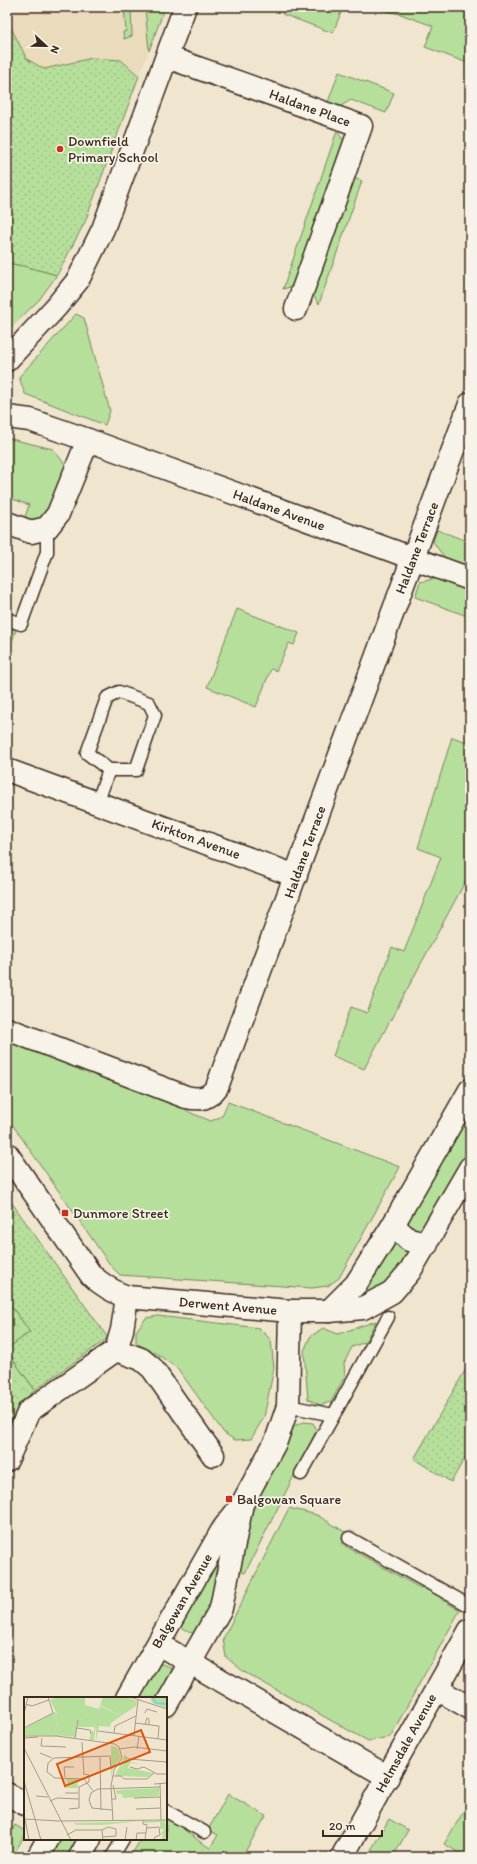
<svg xmlns="http://www.w3.org/2000/svg" width="477" height="1864" font-family="Itim,sans-serif">
	<defs>
		<pattern id="forest-crowns" width="20" height="18" patternUnits="userSpaceOnUse"><rect width="20" height="18" fill="#b6df9b"/><path d="M2 6a3 3 0 1 1 6 0M12 15a3 3 0 1 1 6 0" fill="none" stroke="#9dc085"/></pattern>
		<pattern id="park-dots" width="8" height="8" patternUnits="userSpaceOnUse"><rect width="8" height="8" fill="#b6df9b"/><path d="M2 2h.1M6 6h.1" fill="none" stroke="#9dc085" stroke-width="1.8" stroke-linecap="round"/></pattern>
	</defs>
	<rect width="100%" height="100%" fill="#f0e5cf"/>
	<filter id="ink" filterUnits="userSpaceOnUse"><feTurbulence type="fractalNoise" baseFrequency=".025" numOctaves="2"/><feDisplacementMap in="SourceGraphic" scale="8" xChannelSelector="R" yChannelSelector="G"/><feConvolveMatrix kernelMatrix="1 2 1 2 8 2 1 2 1" color-interpolation-filters="sRGB"/></filter>
	<g filter="url(#ink)">
		<!-- built -->
		<path fill="#ebdbbd" d="M7,7H165L85,222L57,275L24,266L7,263Z"/>
		<!-- grass -->
		<g fill="#b6df9b" stroke="#78845c">
			<path d="M124,7H131L132,36L124,39L123,32L126,31Z"/>
			<path d="M145,7H165L149,51Z"/>
			<path d="M285,7H343L333,33L282,14Z"/>
			<path d="M367,7H470V64L425,47L433,26L400,14Z"/>
			<path d="M339,72L394,93L386,113L351,100L341,106L328,102Z"/>
			<path d="M337,131L346,144L297,285L283,289Z"/>
			<path d="M351,177L362,181L319,304L311,292Z"/>
			<path d="M7,263L24,266L57,275L39,300L7,331Z"/>
			<path d="M76,314L84,318L110,411L105,425L25,394L19,377Z"/>
			<path d="M7,438L53,449L68,468L53,508L43,518L24,520L29,505L7,497Z"/>
			<path d="M437,530L470,542V567L445,558L433,542Z"/>
			<path d="M437,578L470,590V617L415,597L420,582Z"/>
			<path d="M237,609L299,633L294,645L289,643L276,671L271,669L256,707L207,687Z"/>
			<path d="M7,627L16,630L7,656Z"/>
			<path d="M452,737L470,743V873L364,1069L333,1056L351,1007L367,1013L392,947L404,952L441,857L418,848Z"/>
			<path d="M7,1038L176,1103L191,1113L211,1121L222,1116L228,1102L400,1167L339,1278L328,1286L312,1288L120,1275L111,1266L7,1117Z"/>
			<path d="M470,1101V1155L426,1234L409,1233L405,1218Z"/>
			<path d="M395,1236L418,1249L401,1275L354,1304Z"/>
			<path d="M158,1316L259,1328L271,1340L274,1368L264,1417L251,1439L235,1440L224,1433L178,1369L157,1354L136,1343V1331L146,1318Z"/>
			<path d="M376,1321L365,1342L352,1347L344,1363L345,1376L331,1402L320,1405L308,1399L304,1351L310,1337L323,1328L338,1334Z"/>
			<path d="M304,1422L313,1423L317,1430L245,1573L239,1571L251,1510L294,1426Z"/>
			<path d="M289,1508L317,1515L348,1534L342,1544L420,1588L430,1585L439,1590L442,1600L460,1610L390,1737L368,1741L244,1672L226,1657L223,1639Z"/>
			<path d="M224,1537L221,1593L201,1631L194,1634L181,1627L178,1620Z"/>
			<path d="M162,1664L171,1668L175,1678L164,1698H133L151,1667Z"/>
			<path d="M228,1794L266,1816L242,1857H130L141,1839H166V1817C182,1826 194,1839 210,1848L218,1835L208,1830Z"/>
			<path d="M470,1801V1857H465V1856L444,1844Z"/>
			<path d="M389,1819L408,1830L393,1857H367Z"/>
			<path d="M15,1825L25,1831V1835L12,1857H7V1839Z"/>
			<path d="M53,1839H84L74,1857H43Z"/>
		</g>
		<!-- forest -->
		<g fill="url(#forest-crowns)" stroke="#78845c">
			<path d="M7,1300L30,1332L7,1349Z"/>
			<path d="M7,1351L35,1390L19,1404L7,1433Z"/>
		</g>
		<!-- park -->
		<g fill="url(#park-dots)" stroke="#78845c">
			<path d="M7,20L27,59L44,69L92,58L121,60L139,76L85,222L57,275L24,266L7,263Z"/>
			<path d="M7,1196L108,1338L35,1390L7,1351V1349L30,1332L7,1300Z"/>
			<path d="M470,1362V1449L451,1482L414,1459Z"/>
		</g>
		<g fill="none" stroke-linecap="round" stroke-linejoin="round">
			<!-- service casing -->
			<g stroke="#3b2a1e" stroke-width="15">
				<g id="service">
					<path d="M7,619L21,624L47,552V528"/>
					<path d="M97,803L109,770L87,753L107,698L119,692L149,703L155,715L136,770H109"/>
					<path d="M288,1406L333,1415"/>
					<path d="M301,1474L388,1317"/>
					<path d="M349,1538L470,1606"/>
					<path d="M166,1811L204,1832"/>
					<path d="M112,1857L123,1839"/>
				</g>
			</g>
			<!-- minor casing -->
			<g stroke="#3b2a1e" stroke-width="25">
				<g id="minor">
					<path d="M167,57L361,126L296,309"/>
					<path d="M7,360L56,307L78,280L103,229L185,7"/>
					<path d="M7,417L30,420L88,440L470,579"/>
					<path d="M7,523L31,532L47,528L58,514L88,440"/>
					<path d="M7,770L296,876"/>
					<path d="M7,1029L186,1097C201,1100 208,1099 217,1087L470,404"/>
					<path d="M127,1297L122,1330L116,1350L141,1359L152,1368L213,1455"/>
					<path d="M7,1460L29,1411L116,1350"/>
					<path d="M158,1644L388,1777"/>
					<path d="M437,1689L470,1708"/>
					<path d="M7,1794L25,1804"/>
					<path d="M342,1857L470,1630"/>
				</g>
			</g>
			<!-- tertiary casing -->
			<g stroke="#3b2a1e" stroke-width="25">
				<g id="tertiary">
					<path d="M7,1154L91,1275C102,1285 113,1292 127,1297L290,1311H329L363,1308L392,1292L410,1271L470,1168"/>
					<path d="M393,1225L409,1240L427,1244"/>
					<path d="M329,1311L356,1284L393,1225L470,1090"/>
					<path d="M127,1698L223,1529L241,1506L276,1441L288,1406L290,1311"/>
					<path d="M166,1705L221,1608L241,1509"/>
					<path d="M38,1857L48,1839"/>
					<path d="M80,1857L90,1839"/>
				</g>
			</g>
			<!-- service -->
			<use href="#service" stroke="#f7f3e8" stroke-width="12"/>
			<!-- minor -->
			<use href="#minor" stroke="#f7f3e8" stroke-width="22"/>
			<!-- tertiary -->
			<use href="#tertiary" stroke="#f7f3e8" stroke-width="22"/>
		</g>
	</g>
	<!-- markers -->
	<g fill="#c8321e" stroke="#f7f3e8" stroke-width="1.5">
		<circle cx="60" cy="149" r="4"/>
		<rect x="61" y="1209" width="8" height="8" rx="2"/>
		<rect x="225" y="1495" width="8" height="8" rx="2"/>
	</g>
	<g text-anchor="middle" dominant-baseline="central" stroke-width="3.5" stroke-linejoin="round" paint-order="stroke">
		<!-- street labels -->
		<g font-size="14" fill="#3b2a1e" stroke="#f7f3e8">
			<text transform="translate(310 108) rotate(20)">Haldane Place</text>
			<text transform="translate(279 510) rotate(20)">Haldane Avenue</text>
			<text transform="translate(417 548) rotate(-69)">Haldane Terrace</text>
			<text transform="translate(196 839) rotate(20)">Kirkton Avenue</text>
			<text transform="translate(305 852) rotate(-70)">Haldane Terrace</text>
			<text transform="translate(228 1306) rotate(5)">Derwent Avenue</text>
			<text transform="translate(182 1601) rotate(-60)">Balgowan Avenue</text>
			<text transform="translate(406 1743) rotate(-61)">Helmsdale Avenue</text>
		</g>
		<!-- poi labels -->
		<g font-size="14" fill="#3b2a1e" stroke="#f7f3e8" text-anchor="start">
			<text x="68" y="141">Downfield<tspan x="68" dy="16">Primary School</tspan></text>
			<text x="73" y="1213">Dunmore Street</text>
			<text x="237" y="1499">Balgowan Square</text>
		</g>
	</g>
	<!-- overview -->
	<g transform="translate(24 1697)">
		<rect width="143" height="143" fill="#f0e5cf"/>
		<path d="M32,0H61V8L75,12L76,9L97,19L87,26L86,30L75,29L72,43V28L59,26V23L54,22L51,40L40,39L31,36L33,23L30,19L33,17L26,3ZM87,49L93,50L97,60L88,74L87,84ZM118,124L78,128H53L49,126ZM120,124H141L143,136L141,143H138L139,137L136,139L140,132H136V125L120,126Z" fill="#b6df9b"/>
		<path d="M126,0H143V11L128,6ZM104,62L106,65L119,67L106,66L103,73L99,74L97,70Z" fill="#b6df9b"/>
		<path d="M79,0H102L113,4L112,9L97,19L76,8ZM31,15L33,17L30,19L33,23L31,36L39,39L0,38V32ZM54,22L60,23L59,26L72,28L70,43H65L68,33L70,36V30H54ZM100,60L104,62L97,69L99,74L105,71L129,76L124,80L91,79ZM53,81L54,91H40L44,87L42,82ZM135,91V99L99,101L98,97H93L92,93Z" fill="#b6df9b"/>
		<path fill="none" stroke="#85cbe6" stroke-width="2" d="M128,0L132,6L143,7"/>
		<path fill="none" stroke="#a89a88" stroke-width="1" d="M106,0L143,12M2,7L8,9L25,3M121,16L123,12L133,15M0,17L4,0M111,26L135,29L134,42M121,27L123,21L125,22V28M0,31L29,16L24,0M53,31L66,33L67,37M74,34L143,43M90,36L91,29L112,19M110,38L114,3M0,39H33L91,47L95,50M1,41L14,40M18,41L17,49L42,50M51,42L54,23M58,45L60,78M0,51L47,143M95,52L110,50L143,54M113,52L115,39M16,56L28,61M100,59L105,62L143,65M76,60L77,113M106,70L113,72L120,70L133,77H143M23,75L24,66L30,61L86,59L87,72M23,75L31,81L60,82L69,94M89,79H97L100,82H123L130,76M41,80L40,70H50M0,84L17,143M136,86L137,123M130,87L143,86M41,96H54M12,99L24,100M110,101L136,100M88,102H92L89,88M26,104L33,101L55,102M45,112L55,111V90L65,85V78L60,77M112,112L137,111M88,113L68,111L65,103L67,96L74,92L136,90M0,122L35,124L143,123M1,122L5,143M119,123V127L123,128L121,143M89,124L87,89L90,73L98,61L95,50M123,131L135,130L136,138L131,140L130,143M78,133L84,130L92,132V139L79,140M43,138L52,133H78L79,143M101,143L103,130M112,143L113,136H122"/>
		<path fill="#df570d" fill-opacity="0.15" stroke="#df570d" stroke-width="2" d="M117,33L126,55L41,89L33,67Z"/>
		<rect width="143" height="143" fill="none" stroke="#3b2a1e" stroke-width="2"/>
	</g>
	<!-- margin -->
	<rect width="477" height="1864" fill="none" stroke="#f7f3e8" stroke-width="24"/>
	<rect x="12" y="12" width="453" height="1840" fill="none" stroke="#3b2a1e" stroke-width="1.5" filter="url(#ink)"/>
	<!-- north arrow -->
	<g transform="translate(46 46) rotate(112)" stroke="#f7f3e8" stroke-width="3" paint-order="stroke">
	<path d="M0-3L7 15L0 10L-7 15Z" fill="#3b2a1e"/>
	<text y="-6" font-size="11" font-weight="bold" text-anchor="middle" fill="#3b2a1e">N</text>
	</g>
	<!-- scale -->
	<path d="M323 1830v6h59v-6" fill="none" stroke="#3b2a1e" stroke-width="2"/>
	<text x="329" y="1830" font-size="12" fill="#3b2a1e" stroke="#f7f3e8" stroke-width="3" paint-order="stroke">20 m</text>
</svg>
